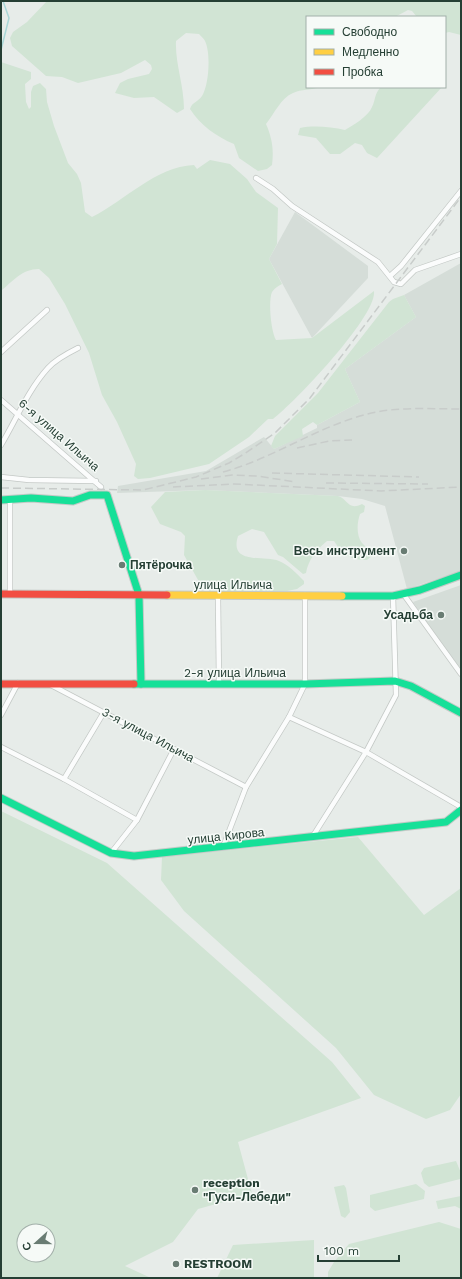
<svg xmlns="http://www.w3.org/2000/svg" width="462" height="1279" font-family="'Work Sans',sans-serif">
	<rect width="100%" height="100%" fill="#e7ece9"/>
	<!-- built -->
	<g fill="#d5ddd8">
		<path d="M295,212L368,266V278L312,338L269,259Z"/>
		<path d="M461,263V571L407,589L385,506L362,499L338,496L205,490L117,493L118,486L206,471L264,437L274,449L317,428V425L360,402L345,369L416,317L404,295Z"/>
		<path d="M461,585V667L460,668H457L413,602Z"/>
	</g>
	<!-- green -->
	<g fill="#d1e4d4" fill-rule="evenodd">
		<path d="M47,1H461V35L449,32L445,33V17H417L412,11L408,10L395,17H307V87H320C312,90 301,89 293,93C281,98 274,114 266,124C272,138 274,149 272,165L267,169L258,171L239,158L234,144C217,137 200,125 190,109C192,102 198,102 202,96C209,85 211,53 205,41C204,39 201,36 199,34L186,33L176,41C175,64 184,85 184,109L177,113L154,97L134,98L115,93L120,83L128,79L149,74L152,69L151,65L145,60L121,73L78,83L62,77L46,76L12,46L10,38L13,32L27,22Z"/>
		<path d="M1,62L31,72V79L25,84L26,102L29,109L31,107V92L33,86L40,83L46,89L47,102L54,126L68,163L77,174L81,183L85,212L92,217C126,200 155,167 194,165L197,169L210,160L230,164L247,179L256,192L278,208L277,244L269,259L282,284C278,286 275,288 272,292C268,301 271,332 276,340L312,338L374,291C377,316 295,402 273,419H268L249,437L209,464L150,478L138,479L134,476L136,464L117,422L102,395L89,353L65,304L49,278L39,269C22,269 13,281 1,291Z"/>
		<path d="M381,87H442L377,158L367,153L362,145L355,143L340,154H330L316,138L298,135L300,128C314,125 331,127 345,130C353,125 368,117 372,107C376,99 374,94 381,87Z"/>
		<path d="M404,295L416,317L345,369L360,402L317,425L313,422L302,429L303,436L274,449L271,446L275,436L318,393L389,302L393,299Z"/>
		<path d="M205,490L338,496C348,499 348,511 362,504L365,506L364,512L360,514C357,523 356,535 362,543C366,547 370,550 372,556L367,560C350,560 343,555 334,541H327C317,549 308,560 306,573L303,574L283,557L278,555L264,532L252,529L238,536C229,565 263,555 279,561C289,565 296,573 304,581V584L297,589L287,591L213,592L202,587L184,555L185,536L181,532L160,524L151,507L165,492Z"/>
		<path d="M1,811L107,863L332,1062L361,1098L238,1142L252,1194L198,1209L173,1242L125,1266L151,1278H1ZM24,1231H48V1255H24Z"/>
		<path d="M358,837L424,915L461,888V1094L450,1110L426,1119L374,1095L336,1048L184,911L161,880L162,857Z"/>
		<path d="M456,1161L461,1173L460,1179L429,1187L424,1183L421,1173L424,1168Z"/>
		<path d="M416,1184L425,1191L424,1199L375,1211L370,1207V1195Z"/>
		<path d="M344,1185L346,1188L350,1212L345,1218L341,1216L334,1187Z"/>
		<path d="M461,1196V1209L455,1206L438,1209L436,1201Z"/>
		<path d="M439,1222L461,1229V1278H328V1272L334,1262L349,1244Z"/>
		<path d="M314,1240V1278H217L233,1245Z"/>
	</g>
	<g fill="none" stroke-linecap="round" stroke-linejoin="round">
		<!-- stream -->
		<path stroke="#aad8d8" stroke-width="1.5" d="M1,50L9,18L3,1"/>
		<!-- street casing -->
		<g stroke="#c4c9c6" stroke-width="6">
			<g id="street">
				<path d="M256,178L273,189L292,206L378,262L394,282L401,284L415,270L461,254"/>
				<path d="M390,276L401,266L461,191"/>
				<path d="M1,352L47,310"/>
				<path d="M1,400L101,487"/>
				<path d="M1,445C16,420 28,390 48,368C56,359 68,353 78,348"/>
				<path d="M1,477L29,480L96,481"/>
				<path d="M10,499V594"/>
				<path d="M404,595L461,674"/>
				<path d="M218,597L219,683"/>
				<path d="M51,685L246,787"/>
				<path d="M1,715L18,683"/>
				<path d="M289,717L366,752L461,807"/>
				<path d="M1,747L64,779L137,820"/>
				<path d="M64,779L104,712"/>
				<path d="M313,836L366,752L396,695L393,596"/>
				<path d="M223,847L246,787L289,717L305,684V595"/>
				<path d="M111,853L137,820L174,749"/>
			</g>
		</g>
		<!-- fast casing -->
		<g stroke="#c3c9c6" stroke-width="9">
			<g id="fast">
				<path d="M1,500L31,498L73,501L90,495H107L139,595L141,684"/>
				<path d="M342,596H393L420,590L461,575"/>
				<path d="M134,684H305L395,681L411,686L461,713"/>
				<path d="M1,798L111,853L134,856L446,822L461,810"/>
			</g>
		</g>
		<!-- slow casing -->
		<g stroke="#c3c9c6" stroke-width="9">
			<path id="slow" d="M167,595L342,596"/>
		</g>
		<!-- jam casing -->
		<g stroke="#c3c9c6" stroke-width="9">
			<g id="jam">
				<path d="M1,594L167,595"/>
				<path d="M1,684H134"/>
			</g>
		</g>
		<!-- street -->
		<use href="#street" stroke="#fbfcfc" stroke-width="4.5"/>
		<!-- fast -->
		<use href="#fast" stroke="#16e098" stroke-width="7"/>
		<!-- slow -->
		<use href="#slow" stroke="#ffcf43" stroke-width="7"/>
		<!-- jam -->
		<use href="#jam" stroke="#f24e42" stroke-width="7"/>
		<!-- rail -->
		<g stroke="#c8ccca" stroke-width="1.5" stroke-dasharray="8 4" stroke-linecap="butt">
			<path d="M297,448L329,441L352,440"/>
			<path d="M223,472C272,459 315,428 364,415C395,406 429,409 461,409"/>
			<path d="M272,473L419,477"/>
			<path d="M201,479L232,475L257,476L296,482"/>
			<path d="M326,483L428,484"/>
			<path d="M173,487L234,484L381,491L461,487"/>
			<path d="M1,488L143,490L196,477L229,463L244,454L275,433L310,398L461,197"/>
		</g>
	</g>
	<!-- markers -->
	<g fill="#697c73" stroke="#f6faf7" stroke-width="1.5">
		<circle cx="404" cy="551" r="4"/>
		<circle cx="122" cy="565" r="4"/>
		<circle cx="441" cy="615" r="4"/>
		<circle cx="195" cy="1190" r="4"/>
		<circle cx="176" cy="1264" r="4"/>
	</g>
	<g text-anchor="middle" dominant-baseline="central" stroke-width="3" stroke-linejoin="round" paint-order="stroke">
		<!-- street labels -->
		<g font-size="12" fill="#253f34" stroke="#f6faf7">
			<text transform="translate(59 435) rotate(41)">6-я улица Ильича</text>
			<text x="233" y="585">улица Ильича</text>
			<text x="235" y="673">2-я улица Ильича</text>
			<text transform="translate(148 735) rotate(28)">3-я улица Ильича</text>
			<text transform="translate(226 836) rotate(-6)">улица Кирова</text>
		</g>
		<!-- poi labels -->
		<g font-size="12" font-weight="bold" fill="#253f34" stroke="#f6faf7" text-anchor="start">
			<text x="396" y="551" text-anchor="end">Весь инструмент</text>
			<text x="130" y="565">Пятёрочка</text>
			<text x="433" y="615" text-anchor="end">Усадьба</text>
			<text x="203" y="1183">reception<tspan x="203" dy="14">"Гуси-Лебеди"</tspan></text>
			<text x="184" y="1264">RESTROOM</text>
		</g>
	</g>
	<!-- border -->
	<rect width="462" height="1279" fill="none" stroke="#253f34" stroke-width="4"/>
	<!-- legend -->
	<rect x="306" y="16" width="140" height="72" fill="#f6faf7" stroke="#a2afa9"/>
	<rect x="314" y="29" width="20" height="6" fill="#16e098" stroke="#a2afa9"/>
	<text x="342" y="36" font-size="12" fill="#253f34">Свободно</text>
	<rect x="314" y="49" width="20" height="6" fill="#ffcf43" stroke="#a2afa9"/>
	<text x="342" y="56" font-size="12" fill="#253f34">Медленно</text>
	<rect x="314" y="69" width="20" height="6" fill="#f24e42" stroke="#a2afa9"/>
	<text x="342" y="76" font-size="12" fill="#253f34">Пробка</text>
	<!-- north arrow -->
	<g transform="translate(36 1243) rotate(249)"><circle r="19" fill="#f6faf7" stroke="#a2afa9"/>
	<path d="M0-3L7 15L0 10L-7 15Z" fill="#697c73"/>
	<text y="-6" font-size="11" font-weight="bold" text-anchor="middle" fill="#253f34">С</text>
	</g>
	<!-- scale -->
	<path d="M318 1255v6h81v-6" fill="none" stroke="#253f34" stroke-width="2"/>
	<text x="324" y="1255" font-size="12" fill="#253f34" stroke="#f6faf7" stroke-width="3" paint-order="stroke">100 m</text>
</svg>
